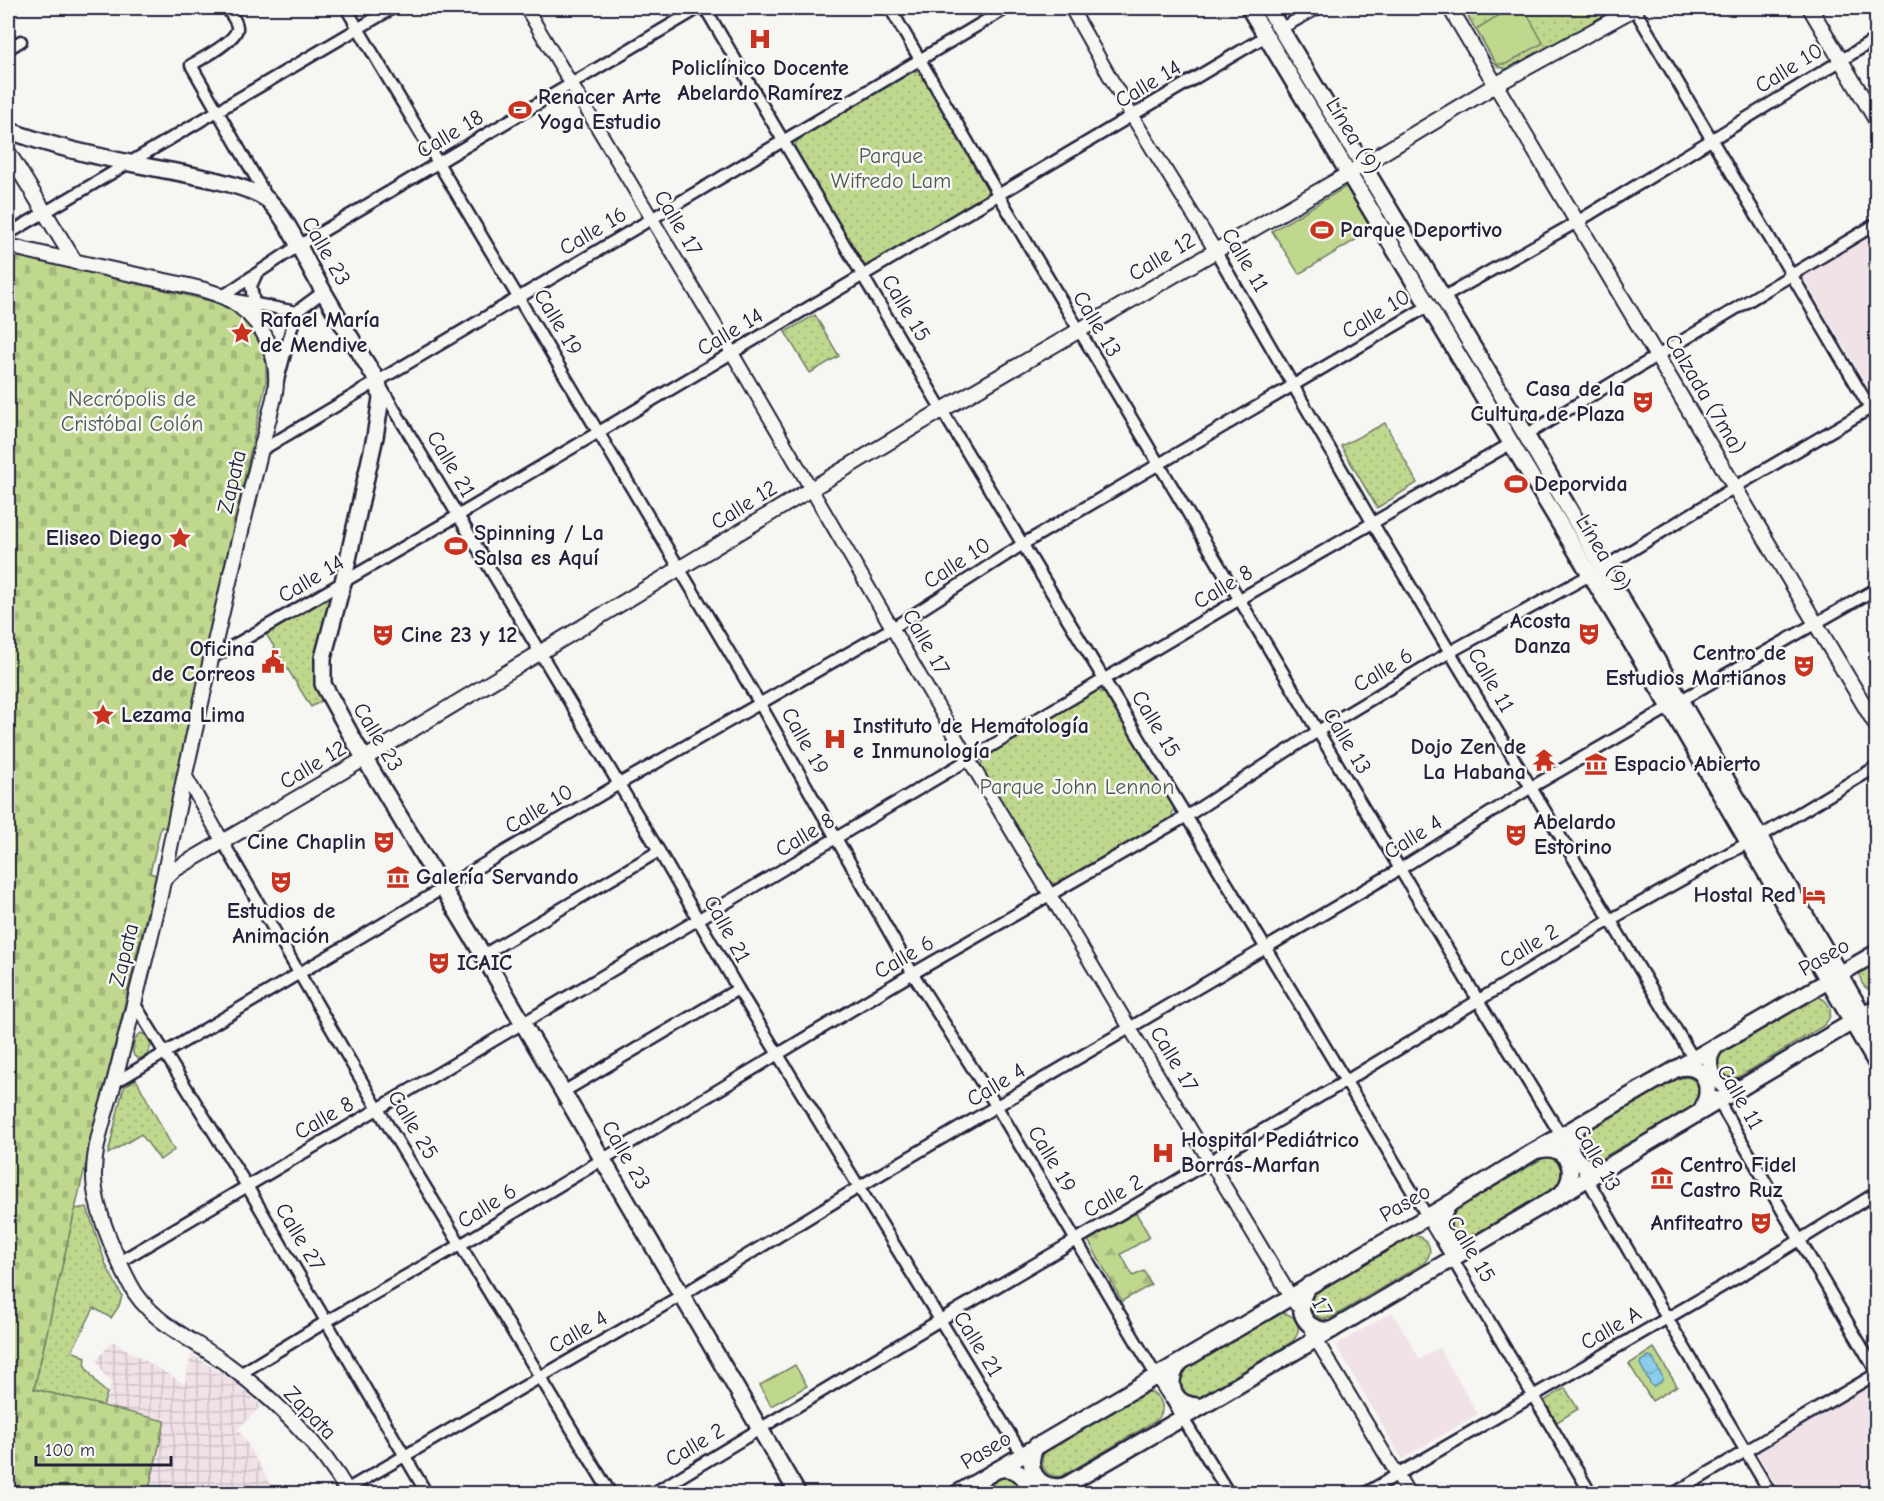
<svg xmlns="http://www.w3.org/2000/svg" width="1884" height="1501" font-family="'Comic Neue',sans-serif">
	<defs>
		<pattern id="industrial-grid" width="8" height="8" patternUnits="userSpaceOnUse" patternTransform="scale(1.5)"><rect width="8" height="8" fill="#f1e2e8"/><path d="M0 4h8M4 0v8" fill="none" stroke="#cec2c8"/></pattern>
		<pattern id="grass-dots" width="8" height="8" patternUnits="userSpaceOnUse" patternTransform="scale(1.5)"><rect width="8" height="8" fill="#bfd88e"/><path d="M2 2h.1M6 6h.1" fill="none" stroke="#a4b97b" stroke-width="1.8" stroke-linecap="round"/></pattern>
		<pattern id="forest-firs" width="22" height="20" patternUnits="userSpaceOnUse" patternTransform="scale(1.5)"><rect width="22" height="20" fill="#bfd88e"/><path d="M5 1l3.5 6h-7zM16 11l3.5 6h-7z" fill="#a4b97b"/></pattern>
		<pattern id="cemetery-stones" width="16" height="16" patternUnits="userSpaceOnUse" patternTransform="scale(1.5)"><rect width="16" height="16" fill="#bfd88e"/><path d="M2 7V4a2 2 0 0 1 4 0v3zM10 15v-3a2 2 0 0 1 4 0v3z" fill="#a4b97b"/></pattern>
		<pattern id="water-waves" width="16" height="10" patternUnits="userSpaceOnUse" patternTransform="scale(1.5)"><rect width="16" height="10" fill="#8aceec"/><path d="M0 5q4-4 8 0t8 0" fill="none" stroke="#77b1cb"/></pattern>
	</defs>
	<rect width="100%" height="100%" fill="#f6f6f2"/>
	<filter id="ink" filterUnits="userSpaceOnUse"><feTurbulence type="fractalNoise" baseFrequency=".0167" numOctaves="2"/><feDisplacementMap in="SourceGraphic" scale="12" xChannelSelector="R" yChannelSelector="G"/><feConvolveMatrix kernelMatrix="1 2 1 2 8 2 1 2 1" color-interpolation-filters="sRGB"/></filter>
	<g filter="url(#ink)">
		<!-- built -->
		<g fill="#f1e2e8">
			<path d="M1876,234V396L1874,397L1802,276Z"/>
			<path d="M1392,1312L1420,1359L1439,1348L1478,1414L1402,1459L1336,1345Z"/>
			<path d="M1873,1384L1876,1390V1493H1781L1757,1453Z"/>
		</g>
		<!-- industrial -->
		<path fill="url(#industrial-grid)" d="M112,1341L185,1384L191,1354L237,1383L261,1406L238,1429L276,1493H148L164,1421L104,1406L112,1382L103,1373L97,1360Z"/>
		<!-- grass -->
		<g fill="url(#grass-dots)" stroke="#707d64" stroke-width="1.5">
			<path d="M1463,8H1618L1511,68C1505,69 1500,69 1496,64Z"/>
			<path d="M909,71L923,73L988,188L986,197L872,266H862L794,148L799,137Z"/>
			<path d="M815,315L839,356L810,373L785,332Z"/>
			<path d="M1385,423L1417,483L1377,508L1341,446Z"/>
			<path d="M343,582L329,633L328,697L311,707L263,629Z"/>
			<path d="M1096,690L1105,693L1174,807L1171,820L1060,885L1049,882L981,767L983,755Z"/>
			<path d="M1876,957V991C1863,990 1857,980 1862,967Z"/>
			<path d="M1816,996C1832,1001 1835,1015 1823,1026L1737,1078L1727,1080L1718,1076L1714,1058L1717,1053Z"/>
			<path d="M141,1033L149,1037L151,1046L147,1055L139,1059L134,1056C131,1049 134,1038 141,1033Z"/>
			<path d="M1687,1077C1702,1082 1704,1096 1693,1107L1600,1159C1582,1163 1573,1146 1584,1132L1677,1079Z"/>
			<path d="M136,1079L174,1150L160,1160L141,1134L108,1154L122,1093L125,1086Z"/>
			<path d="M1555,1156L1566,1166L1560,1184L1467,1239L1462,1240L1453,1238L1446,1221L1451,1212L1545,1157Z"/>
			<path d="M87,1207L106,1265L122,1296L119,1306L111,1318L94,1308L72,1351L86,1357L85,1366L99,1386L107,1393L103,1406L34,1389L75,1209Z"/>
			<path d="M1413,1235C1429,1237 1435,1251 1424,1263L1331,1318C1313,1322 1303,1305 1315,1291Z"/>
			<path d="M1282,1313C1298,1315 1303,1329 1293,1341L1200,1397L1185,1395C1178,1386 1177,1380 1184,1370Z"/>
			<path d="M1565,1388L1578,1409L1557,1422L1544,1401Z"/>
			<path d="M1151,1392C1163,1398 1166,1410 1157,1420L1063,1476C1045,1479 1036,1463 1047,1449L1141,1393Z"/>
			<path d="M1004,1476H1014L1025,1493L975,1494Z"/>
		</g>
		<!-- forest -->
		<path fill="url(#forest-firs)" stroke="#707d64" stroke-width="1.5" d="M1136,1213L1150,1237L1121,1254L1133,1276L1144,1271L1151,1285L1122,1301L1088,1240Z"/>
		<!-- cemetery -->
		<path fill="url(#cemetery-stones)" stroke="#707d64" stroke-width="1.5" d="M8,252L218,303L239,314L259,339L266,364V382L166,828L161,827L150,873L156,875L80,1188L34,1389L165,1421L148,1493L8,1494Z"/>
		<!-- pitch -->
		<g fill="#bfd88e" stroke="#707d64" stroke-width="1.5">
			<path d="M1511,8H1524L1543,43L1506,64H1496L1476,29Z"/>
			<path d="M1347,186L1372,230L1299,274L1272,231Z"/>
			<path d="M1654,1348L1677,1386L1652,1401L1629,1364Z"/>
			<path d="M795,1365L807,1386L771,1406L760,1385Z"/>
		</g>
		<!-- water -->
		<path fill="url(#water-waves)" stroke="#6089a5" stroke-width="1.5" d="M1649,1356L1652,1357L1663,1378L1661,1382L1654,1386L1651,1385L1640,1364L1641,1361Z"/>
		<g fill="none" stroke-linecap="round" stroke-linejoin="round">
			<!-- minor casing -->
			<g stroke="#22223b" stroke-width="15">
				<g id="minor">
					<path d="M227,8C230,14 238,22 237,29C235,41 202,59 191,65L268,199"/>
					<path d="M346,8L760,704L913,974L997,1107L1157,1377"/>
					<path d="M705,8L949,422L1427,1216"/>
					<path d="M890,8L998,194L1478,1000L1565,1142"/>
					<path d="M1634,8L1876,418"/>
					<path d="M1280,29L1318,8"/>
					<path d="M8,49L21,41"/>
					<path d="M8,234L393,8"/>
					<path d="M1215,250L1372,522L1696,1063"/>
					<path d="M223,296L298,246L699,8"/>
					<path d="M1444,297L1577,222L1876,39"/>
					<path d="M231,299L296,312"/>
					<path d="M255,309L251,286L256,275"/>
					<path d="M278,380L296,312L323,292"/>
					<path d="M381,387L659,851L738,989L1025,1459"/>
					<path d="M1526,435L1876,224"/>
					<path d="M260,451L1007,8"/>
					<path d="M1603,568L1735,487L1876,405"/>
					<path d="M212,658L459,515L1266,36"/>
					<path d="M1681,700L1876,589"/>
					<path d="M1761,836L1876,767"/>
					<path d="M223,842L378,1109L611,1494"/>
					<path d="M483,955L659,851"/>
					<path d="M134,1003L247,1186L427,1494"/>
					<path d="M114,1083L619,784L894,627L1023,544L1430,305"/>
					<path d="M563,1092L738,989"/>
					<path d="M1716,1097L1876,1371"/>
					<path d="M1584,1173L1667,1318L1771,1494"/>
					<path d="M1439,1236L1591,1494"/>
					<path d="M119,1262L1240,599L1512,443"/>
					<path d="M240,1374L327,1321L460,1245L905,978L1187,816L1318,731L1450,652L1590,575"/>
					<path d="M1170,1397L1229,1494"/>
					<path d="M339,1494L682,1295L864,1184L1400,869L1530,788L1670,707"/>
					<path d="M652,1494L940,1320L1346,1081L1610,920L1749,842"/>
					<path d="M1364,1494L1764,1262L1876,1193"/>
					<path d="M1673,1494L1876,1374"/>
				</g>
			</g>
			<!-- tertiary casing -->
			<g stroke="#22223b" stroke-width="16">
				<g id="tertiary">
					<path d="M526,8L732,353L969,760L1296,1305"/>
					<path d="M1071,8L1132,116L1215,250"/>
					<path d="M185,775L223,842"/>
					<path d="M1427,1216L1439,1236"/>
					<path d="M1312,1333L1409,1494"/>
					<path d="M1157,1377L1170,1397"/>
				</g>
			</g>
			<!-- secondary casing -->
			<g stroke="#22223b" stroke-width="18">
				<g id="secondary">
					<path d="M1450,8L1876,725"/>
					<path d="M1810,8L1876,120"/>
					<path d="M8,152L75,262"/>
					<path d="M8,246C52,256 97,267 142,276C171,283 215,288 238,305C267,327 282,362 274,398C242,522 213,649 185,774C175,822 166,870 155,918C142,972 129,1025 115,1079C107,1110 94,1142 94,1174C93,1206 115,1255 130,1284C149,1322 195,1340 228,1365C273,1398 321,1444 349,1494"/>
					<path d="M165,878L174,870L352,766L942,410L1336,181L1497,84L1635,8"/>
				</g>
			</g>
			<!-- primary casing -->
			<g stroke="#22223b" stroke-width="20">
				<g id="primary">
					<path d="M1249,8L1670,707L1876,1063"/>
					<path d="M1268,8L1526,435L1876,1037"/>
					<path d="M8,130C49,146 96,156 139,165C169,171 251,183 270,202C289,222 303,256 317,280C336,315 357,348 378,382L381,398L375,437L343,582L323,658V684L357,746L483,955L798,1494"/>
					<path d="M1717,1045C1708,1055 1708,1063 1712,1075L1724,1086L1741,1088"/>
					<path d="M1678,1068C1707,1062 1714,1090 1701,1111"/>
					<path d="M1578,1126C1559,1148 1579,1173 1605,1168"/>
					<path d="M1539,1150C1567,1143 1580,1172 1562,1193"/>
					<path d="M1449,1204C1433,1226 1445,1250 1473,1247"/>
					<path d="M1309,1285C1293,1308 1303,1332 1332,1330"/>
					<path d="M1180,1363C1163,1385 1175,1408 1203,1406"/>
					<path d="M1037,1445C1023,1466 1037,1491 1063,1486"/>
					<path d="M997,1470C1014,1465 1028,1476 1030,1494"/>
					<path d="M956,1494L1449,1204L1533,1152L1876,953"/>
					<path d="M1051,1494L1203,1406L1876,1008"/>
				</g>
			</g>
			<!-- minor -->
			<use href="#minor" stroke="#f6f6f2" stroke-width="10"/>
			<!-- tertiary -->
			<use href="#tertiary" stroke="#f6f6f2" stroke-width="12"/>
			<!-- secondary -->
			<use href="#secondary" stroke="#f6f6f2" stroke-width="14"/>
			<!-- primary -->
			<use href="#primary" stroke="#f6f6f2" stroke-width="15"/>
		</g>
	</g>
	<!-- icons -->
	<defs>
		<g id="hospital-bare" transform="scale(1.8)"><path d="M-5-5h3v3.5h4V-5h3V5h-3V1.5h-4V5h-3Z" fill="#c8321e" stroke="#f6f6f2" stroke-width="2.5" paint-order="stroke"/></g>
		<g id="stadium-bare" transform="scale(1.8)"><path d="M0-5a6.5 5 0 1 0 0 10a6.5 5 0 1 0 0-10ZM-3.5-1.8h7v3.6h-7Z" fill="#c8321e" stroke="#f6f6f2" stroke-width="2.5" paint-order="stroke"/></g>
		<g id="sight-bare" transform="scale(1.8)"><path d="M0-6L1.8-2.2L6-1.7L2.9 1.2L3.7 5.4L0 3.3L-3.7 5.4L-2.9 1.2L-6-1.7L-1.8-2.2Z" fill="#c8321e" stroke="#f6f6f2" stroke-width="2.5" paint-order="stroke"/></g>
		<g id="theatre-bare" transform="scale(1.8)"><path d="M-5-5.5Q0-4 5-5.5V0Q5 5 0 6Q-5 5-5 0ZM-3.3-2.5H-1v1.5H-3.3ZM1-2.5H3.3v1.5H1ZM-2.8 1Q0 5.5 2.8 1Z" fill="#c8321e" stroke="#f6f6f2" stroke-width="2.5" paint-order="stroke"/></g>
		<g id="civic-bare" transform="scale(1.8)"><path d="M-.6-6.5H3V-4.5H.6V-3L4-1V1h2V6H-6V1h2V-1L-.6-3ZM-1.2 2.5V6h2.4V2.5Z" fill="#c8321e" stroke="#f6f6f2" stroke-width="2.5" paint-order="stroke"/></g>
		<g id="temple-bare" transform="scale(1.8)"><path d="M0-6L5-2H3V0L6.5 2.5H4V6H1.5V3h-3V6H-4V2.5H-6.5L-3 0V-2H-5Z" fill="#c8321e" stroke="#f6f6f2" stroke-width="2.5" paint-order="stroke"/></g>
		<g id="museum-bare" transform="scale(1.8)"><path d="M0-6L6-3V-2H-6V-3ZM-5-1h2V3h-2ZM-1-1h2V3h-2ZM3-1h2V3H3ZM-6 4H6V6H-6Z" fill="#c8321e" stroke="#f6f6f2" stroke-width="2.5" paint-order="stroke"/></g>
		<g id="hotel-bare" transform="scale(1.8)"><path d="M-6-4.5h1.5V1H6V5H4.5V3h-9V5H-6ZM-4 0a1.8 1.8 0 1 1 3.6 0ZM.5 0V-2.5h3Q6-2.5 6 0Z" fill="#c8321e" stroke="#f6f6f2" stroke-width="2.5" paint-order="stroke"/></g>
	</defs>
	<g fill-rule="evenodd">
		<use href="#hospital-bare" x="760" y="39"/>
		<use href="#stadium-bare" x="520" y="110"/>
		<use href="#stadium-bare" x="1322" y="230"/>
		<use href="#sight-bare" x="242" y="333"/>
		<use href="#theatre-bare" x="1643" y="402"/>
		<use href="#stadium-bare" x="1516" y="484"/>
		<use href="#sight-bare" x="180" y="538"/>
		<use href="#stadium-bare" x="456" y="546"/>
		<use href="#theatre-bare" x="1589" y="634"/>
		<use href="#theatre-bare" x="383" y="635"/>
		<use href="#civic-bare" x="273" y="662"/>
		<use href="#theatre-bare" x="1804" y="666"/>
		<use href="#sight-bare" x="103" y="715"/>
		<use href="#hospital-bare" x="835" y="739"/>
		<use href="#temple-bare" x="1544" y="760"/>
		<use href="#museum-bare" x="1596" y="764"/>
		<use href="#theatre-bare" x="1516" y="835"/>
		<use href="#theatre-bare" x="384" y="842"/>
		<use href="#museum-bare" x="398" y="877"/>
		<use href="#theatre-bare" x="281" y="882"/>
		<use href="#hotel-bare" x="1814" y="895"/>
		<use href="#theatre-bare" x="439" y="963"/>
		<use href="#hospital-bare" x="1163" y="1153"/>
		<use href="#museum-bare" x="1662" y="1178"/>
		<use href="#theatre-bare" x="1761" y="1223"/>
	</g>
	<g text-anchor="middle" dominant-baseline="central" stroke-width="5" stroke-linejoin="round" paint-order="stroke">
		<!-- poi labels -->
		<g font-size="22" font-weight="bold" fill="#22223b" stroke="#f6f6f2" text-anchor="start">
			<text x="760" y="68" text-anchor="middle">Policlínico Docente<tspan x="760" dy="25">Abelardo Ramírez</tspan></text>
			<text x="538" y="97">Renacer Arte<tspan x="538" dy="25">Yoga Estudio</tspan></text>
			<text x="1340" y="230">Parque Deportivo</text>
			<text x="260" y="320">Rafael María<tspan x="260" dy="25">de Mendive</tspan></text>
			<text x="1625" y="389" text-anchor="end">Casa de la<tspan x="1625" dy="25">Cultura de Plaza</tspan></text>
			<text x="1534" y="484">Deporvida</text>
			<text x="474" y="533">Spinning / La<tspan x="474" dy="25">Salsa es Aquí</tspan></text>
			<text x="162" y="538" text-anchor="end">Eliseo Diego</text>
			<text x="1571" y="621" text-anchor="end">Acosta<tspan x="1571" dy="25">Danza</tspan></text>
			<text x="401" y="635">Cine 23 y 12</text>
			<text x="255" y="649" text-anchor="end">Oficina<tspan x="255" dy="25">de Correos</tspan></text>
			<text x="1786" y="653" text-anchor="end">Centro de<tspan x="1786" dy="25">Estudios Martianos</tspan></text>
			<text x="121" y="715">Lezama Lima</text>
			<text x="853" y="726">Instituto de Hematología<tspan x="853" dy="25">e Inmunología</tspan></text>
			<text x="1526" y="747" text-anchor="end">Dojo Zen de<tspan x="1526" dy="25">La Habana</tspan></text>
			<text x="1614" y="764">Espacio Abierto</text>
			<text x="1534" y="822">Abelardo<tspan x="1534" dy="25">Estorino</tspan></text>
			<text x="366" y="842" text-anchor="end">Cine Chaplin</text>
			<text x="416" y="877">Galería Servando</text>
			<text x="1796" y="895" text-anchor="end">Hostal Red</text>
			<text x="281" y="911" text-anchor="middle">Estudios de<tspan x="281" dy="25">Animación</tspan></text>
			<text x="457" y="963">ICAIC</text>
			<text x="1181" y="1140">Hospital Pediátrico<tspan x="1181" dy="25">Borrás-Marfan</tspan></text>
			<text x="1680" y="1165">Centro Fidel<tspan x="1680" dy="25">Castro Ruz</tspan></text>
			<text x="1743" y="1223" text-anchor="end">Anfiteatro</text>
		</g>
		<!-- street labels -->
		<g font-size="22" fill="#22223b" stroke="#f6f6f2">
			<text transform="translate(1789 68) rotate(-32)">Calle 10</text>
			<text transform="translate(1148 84) rotate(-31)">Calle 14</text>
			<text transform="translate(450 134) rotate(-31)">Calle 18</text>
			<text transform="translate(1353 136) rotate(59)">Línea (9)</text>
			<text transform="translate(678 223) rotate(59)">Calle 17</text>
			<text transform="translate(593 231) rotate(-31)">Calle 16</text>
			<text transform="translate(326 251) rotate(60)">Calle 23</text>
			<text transform="translate(1162 257) rotate(-31)">Calle 12</text>
			<text transform="translate(1245 260) rotate(59)">Calle 11</text>
			<text transform="translate(906 308) rotate(59)">Calle 15</text>
			<text transform="translate(1376 314) rotate(-31)">Calle 10</text>
			<text transform="translate(558 322) rotate(59)">Calle 19</text>
			<text transform="translate(1097 324) rotate(59)">Calle 13</text>
			<text transform="translate(730 332) rotate(-31)">Calle 14</text>
			<text transform="translate(1705 394) rotate(59)">Calzada (7ma)</text>
			<text transform="translate(451 464) rotate(59)">Calle 21</text>
			<text transform="translate(232 482) rotate(-77)">Zapata</text>
			<text transform="translate(744 505) rotate(-32)">Calle 12</text>
			<text transform="translate(1603 553) rotate(59)">Línea (9)</text>
			<text transform="translate(957 563) rotate(-33)">Calle 10</text>
			<text transform="translate(311 579) rotate(-31)">Calle 14</text>
			<text transform="translate(1223 587) rotate(-31)">Calle 8</text>
			<text transform="translate(926 642) rotate(60)">Calle 17</text>
			<text transform="translate(1383 670) rotate(-31)">Calle 6</text>
			<text transform="translate(1491 680) rotate(60)">Calle 11</text>
			<text transform="translate(1156 724) rotate(59)">Calle 15</text>
			<text transform="translate(378 737) rotate(59)">Calle 23</text>
			<text transform="translate(805 741) rotate(60)">Calle 19</text>
			<text transform="translate(1347 741) rotate(59)">Calle 13</text>
			<text transform="translate(313 765) rotate(-31)">Calle 12</text>
			<text transform="translate(539 809) rotate(-31)">Calle 10</text>
			<text transform="translate(805 835) rotate(-31)">Calle 8</text>
			<text transform="translate(1413 837) rotate(-32)">Calle 4</text>
			<text transform="translate(727 929) rotate(61)">Calle 21</text>
			<text transform="translate(1529 946) rotate(-31)">Calle 2</text>
			<text transform="translate(124 955) rotate(-76)">Zapata</text>
			<text transform="translate(904 957) rotate(-30)">Calle 6</text>
			<text transform="translate(1824 957) rotate(-30)">Paseo</text>
			<text transform="translate(1174 1059) rotate(59)">Calle 17</text>
			<text transform="translate(996 1085) rotate(-31)">Calle 4</text>
			<text transform="translate(1740 1097) rotate(60)">Calle 11</text>
			<text transform="translate(324 1118) rotate(-30)">Calle 8</text>
			<text transform="translate(413 1125) rotate(59)">Calle 25</text>
			<text transform="translate(626 1155) rotate(60)">Calle 23</text>
			<text transform="translate(1597 1158) rotate(60)">Calle 13</text>
			<text transform="translate(1052 1159) rotate(59)">Calle 19</text>
			<text transform="translate(1113 1196) rotate(-30)">Calle 2</text>
			<text transform="translate(1405 1203) rotate(-30)">Paseo</text>
			<text transform="translate(487 1206) rotate(-32)">Calle 6</text>
			<text transform="translate(300 1237) rotate(59)">Calle 27</text>
			<text transform="translate(1471 1249) rotate(59)">Calle 15</text>
			<text transform="translate(1322 1307) rotate(60)">17</text>
			<text transform="translate(1611 1328) rotate(-30)">Calle A</text>
			<text transform="translate(578 1332) rotate(-30)">Calle 4</text>
			<text transform="translate(978 1344) rotate(58)">Calle 21</text>
			<text transform="translate(310 1413) rotate(46)">Zapata</text>
			<text transform="translate(695 1445) rotate(-31)">Calle 2</text>
			<text transform="translate(986 1450) rotate(-31)">Paseo</text>
		</g>
		<!-- park labels -->
		<g font-size="22" fill="#515954" stroke="#f6f6f2">
			<text x="891" y="156">Parque<tspan x="891" dy="25">Wifredo Lam</tspan></text>
			<text x="132" y="399">Necrópolis de<tspan x="132" dy="25">Cristóbal Colón</tspan></text>
			<text x="1077" y="787">Parque John Lennon</text>
		</g>
	</g>
	<!-- margin -->
	<rect width="1884" height="1501" fill="none" stroke="#f6f6f2" stroke-width="30"/>
	<rect x="15" y="15" width="1854" height="1471" fill="none" stroke="#22223b" stroke-width="2" filter="url(#ink)"/>
	<!-- scale -->
	<path d="M36 1456v9h135v-9" fill="none" stroke="#22223b" stroke-width="3"/>
	<text x="45" y="1456" font-size="18" fill="#22223b" stroke="#f6f6f2" stroke-width="4.5" paint-order="stroke">100 m</text>
</svg>
